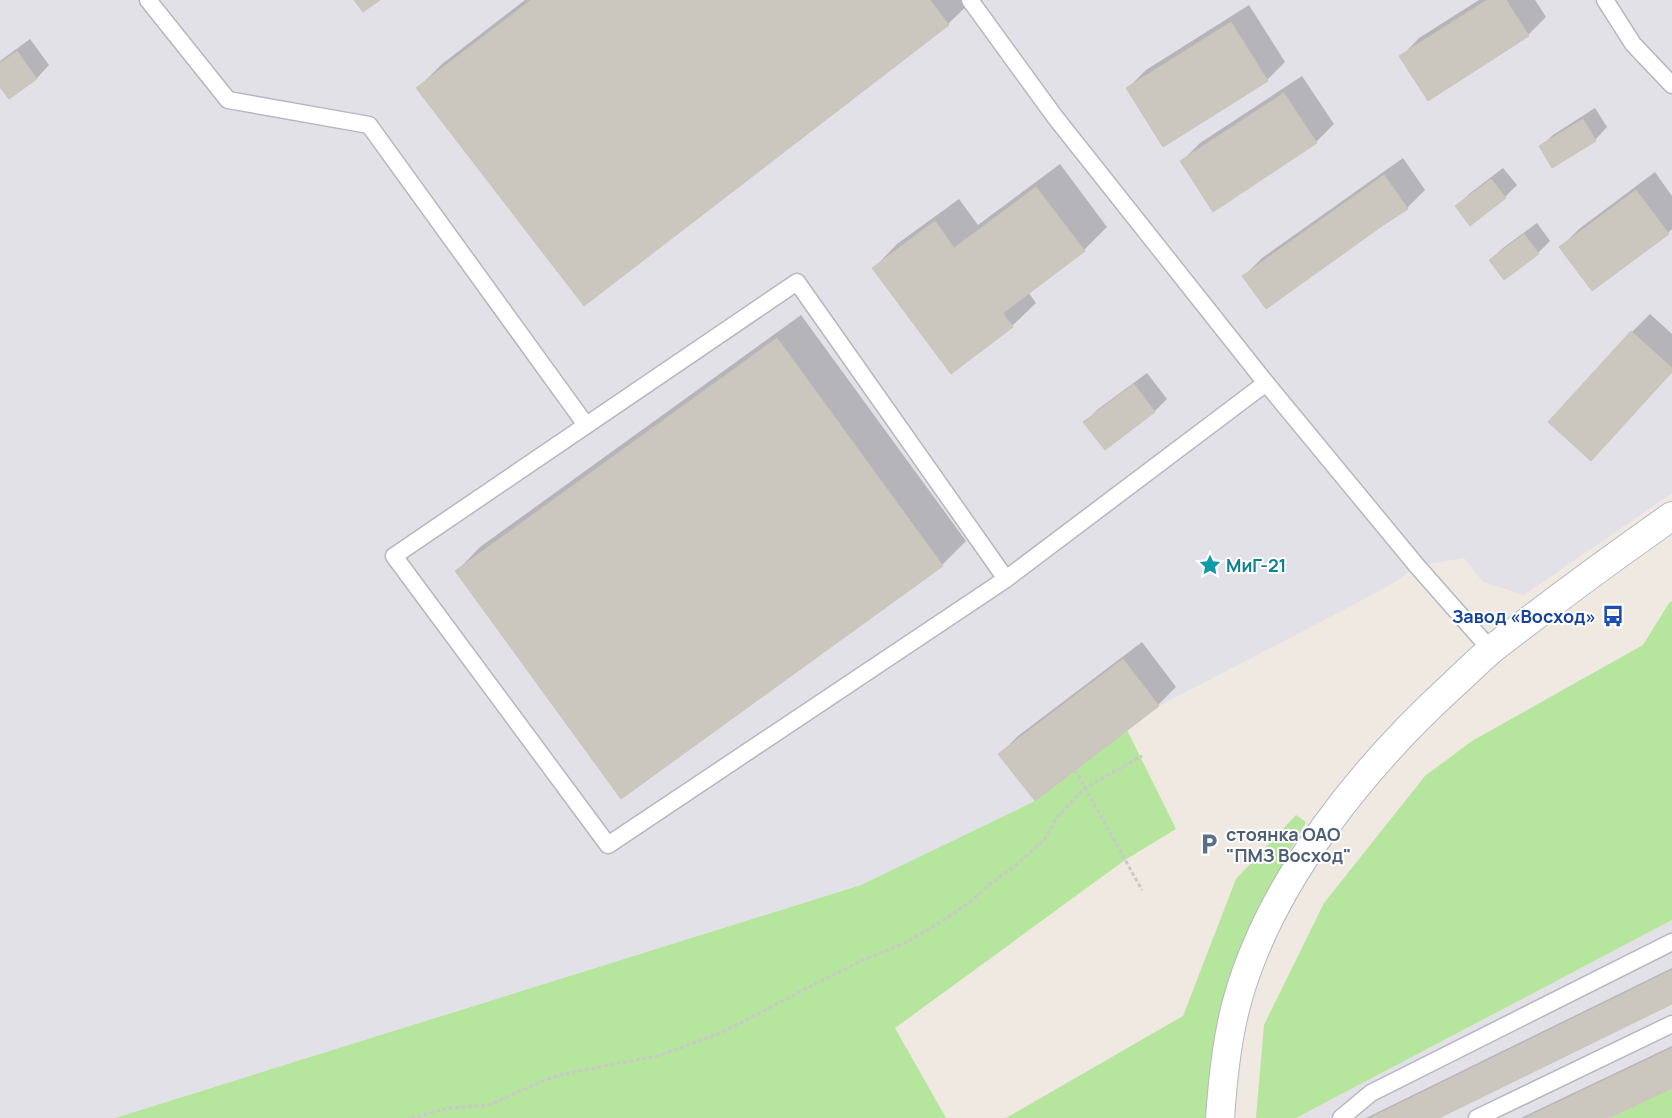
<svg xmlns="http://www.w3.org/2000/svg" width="1672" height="1118" font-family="Manrope,sans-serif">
	<rect width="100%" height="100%" fill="#efe9e1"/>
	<!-- industrial -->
	<g fill="#e3e1e8">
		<path d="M0,0H1672V493L1524,595L1483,582L1464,558L1417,566L1396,581L1374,594L1159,706L1035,801L861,885L115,1118H0Z"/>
		<path d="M1672,920V1088L1609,1118H1296Z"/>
	</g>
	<!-- green -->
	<g fill="#b6e59e">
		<path d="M1672,601V920L1296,1118H1256L1264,1025L1324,903L1425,776L1472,741L1643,645L1669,603Z"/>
		<path d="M1127,730L1176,829L1125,860L895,1028L946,1118H115L861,885L1035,801Z"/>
		<path d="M1296,815L1306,822L1287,856L1241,955L1213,1118H1006L1183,1016L1236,879Z"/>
		<path d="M1672,1088V1118H1609Z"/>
	</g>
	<!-- shadow -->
	<g fill="#0003">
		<path d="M525,0H971L972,1L948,24L418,88L442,64Z"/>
		<path d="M1479,0H1535L1546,17L1528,35L1401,57L1419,38Z"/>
		<path d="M1249,5L1285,62L1267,80L1128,88L1146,70Z"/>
		<path d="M30,39L49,65L37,78L9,97L0,85V61Z"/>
		<path d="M1302,76L1334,124L1316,142L1182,161L1200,143Z"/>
		<path d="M1595,108L1607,127L1595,140L1540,147L1553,135Z"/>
		<path d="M1403,158L1425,190L1407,208L1381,225L1244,276L1262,258Z"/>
		<path d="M1060,164L1107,227L1084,250L1028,292L1036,303L1012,326L951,372L874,268L897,244L959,199L978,225Z"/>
		<path d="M1503,168L1517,185L1505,197L1457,206L1469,194Z"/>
		<path d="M1655,172L1672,196V229L1668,233L1561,247L1579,229Z"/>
		<path d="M1537,223L1550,241L1538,253L1504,278L1490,260L1503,248Z"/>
		<path d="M1650,314L1672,334V372L1591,459L1632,332Z"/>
		<path d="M801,315L966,541L942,565L457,571L480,547Z"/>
		<path d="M1147,373L1167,399L1155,411L1105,449L1085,422L1097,410Z"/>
		<path d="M1142,642L1176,687L1158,705L1035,799L1000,754L1018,736Z"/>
		<path d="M1672,968V1003L1436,1118H1366Z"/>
		<path d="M1672,1046V1087L1606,1118H1521Z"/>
	</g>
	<!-- building -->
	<g fill="#cbc7bf" stroke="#cbc5ba">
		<path d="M354,0H380L363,12Z"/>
		<path d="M531,0H930L949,25L584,306L416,88Z"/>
		<path d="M1487,0H1506L1529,36L1428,101L1399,56Z"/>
		<path d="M1231,22L1268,81L1163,147L1126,88Z"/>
		<path d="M17,51L37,79L9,99L0,87V63Z"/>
		<path d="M1284,93L1317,143L1213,212L1180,161Z"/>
		<path d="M1583,119L1596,141L1552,168L1539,146Z"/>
		<path d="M1384,175L1408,209L1382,226L1266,309L1242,276Z"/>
		<path d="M1491,179L1506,198L1470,226L1455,206Z"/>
		<path d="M1036,187L1085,251L1003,313L1013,327L951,374L872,268L935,221L954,248Z"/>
		<path d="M1636,190L1669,234L1592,291L1559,247Z"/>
		<path d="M1524,234L1539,254L1504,280L1489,260Z"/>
		<path d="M1631,331L1672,368V372L1591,461L1548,422Z"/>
		<path d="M777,338L943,566L621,799L455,571Z"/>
		<path d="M1134,384L1155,412L1105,450L1083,422Z"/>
		<path d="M1123,659L1159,706L1035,801L998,754Z"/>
		<path d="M1672,970V1004L1439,1118H1370Z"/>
		<path d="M1672,1048V1088L1609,1118H1525Z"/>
	</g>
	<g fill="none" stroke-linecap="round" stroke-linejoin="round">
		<!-- service casing -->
		<g stroke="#b4b7c1" stroke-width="19">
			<g id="service">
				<path d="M148,0L228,100L369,125L586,425"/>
				<path d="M970,0L1055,117L1266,383L1417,566L1491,650"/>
				<path d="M1605,0L1633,44L1672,85"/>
				<path d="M1006,579L608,845L394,556L797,282L1006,579L1266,383"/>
				<path d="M1341,1118L1371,1093L1672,942"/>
				<path d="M1477,1118L1672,1024"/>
			</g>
		</g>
		<!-- secondary casing -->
		<g stroke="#b4b7c1" stroke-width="30">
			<path id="secondary" d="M1220,1118C1223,1078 1227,1037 1238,998C1272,879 1364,766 1454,684C1467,672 1479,660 1492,649C1551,603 1611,559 1672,516"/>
		</g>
		<!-- path -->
		<g stroke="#c9c9c9" stroke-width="3" stroke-dasharray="4 2.5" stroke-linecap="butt">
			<path d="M1075,770L1142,890"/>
			<path d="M411,1118L449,1108L489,1105L547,1079L569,1073L661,1055L723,1032L813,985L863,960L907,942L947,918L970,902L991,883L1015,866L1044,840L1057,817L1085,788L1142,756"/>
		</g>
		<!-- service -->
		<use href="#service" stroke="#fff" stroke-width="16"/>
		<!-- secondary -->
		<use href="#secondary" stroke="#fff" stroke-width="28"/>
	</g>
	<!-- icons -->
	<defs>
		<g id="sight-bare" transform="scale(1.725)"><path d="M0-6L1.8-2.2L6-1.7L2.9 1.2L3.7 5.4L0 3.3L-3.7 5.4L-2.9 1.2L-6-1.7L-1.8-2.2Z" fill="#0f9aa8" stroke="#fff" stroke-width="2.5" paint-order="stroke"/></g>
		<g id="bus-bare" transform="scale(1.725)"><path d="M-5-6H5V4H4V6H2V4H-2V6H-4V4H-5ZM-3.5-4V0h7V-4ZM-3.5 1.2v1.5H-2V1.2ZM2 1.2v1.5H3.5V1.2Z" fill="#1a4fb4" stroke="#fff" stroke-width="2.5" paint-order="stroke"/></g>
		<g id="parking-bare" transform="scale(1.725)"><path d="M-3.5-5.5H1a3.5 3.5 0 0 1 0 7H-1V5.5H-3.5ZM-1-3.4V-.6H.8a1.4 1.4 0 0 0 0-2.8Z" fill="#5c6f8a" stroke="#fff" stroke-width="2.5" paint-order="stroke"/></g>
	</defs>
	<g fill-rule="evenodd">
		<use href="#sight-bare" x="1210" y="565"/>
		<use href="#bus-bare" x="1613" y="616"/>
		<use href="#parking-bare" x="1209" y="844"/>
	</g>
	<g text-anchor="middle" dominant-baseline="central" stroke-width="4" stroke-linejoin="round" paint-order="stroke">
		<!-- culture labels -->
		<g font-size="18" font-weight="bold" fill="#0d838f" stroke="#fff" text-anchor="start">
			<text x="1226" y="565">МиГ-21</text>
		</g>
		<!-- transit labels -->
		<g font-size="18" font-weight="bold" fill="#164399" stroke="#fff" text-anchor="end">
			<text x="1596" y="616">Завод «Восход»</text>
		</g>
		<!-- service labels -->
		<g font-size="18" font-weight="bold" fill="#4e5e75" stroke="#fff" text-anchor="start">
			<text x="1226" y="834">стоянка ОАО<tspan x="1226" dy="21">"ПМЗ Восход"</tspan></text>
		</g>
	</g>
</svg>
